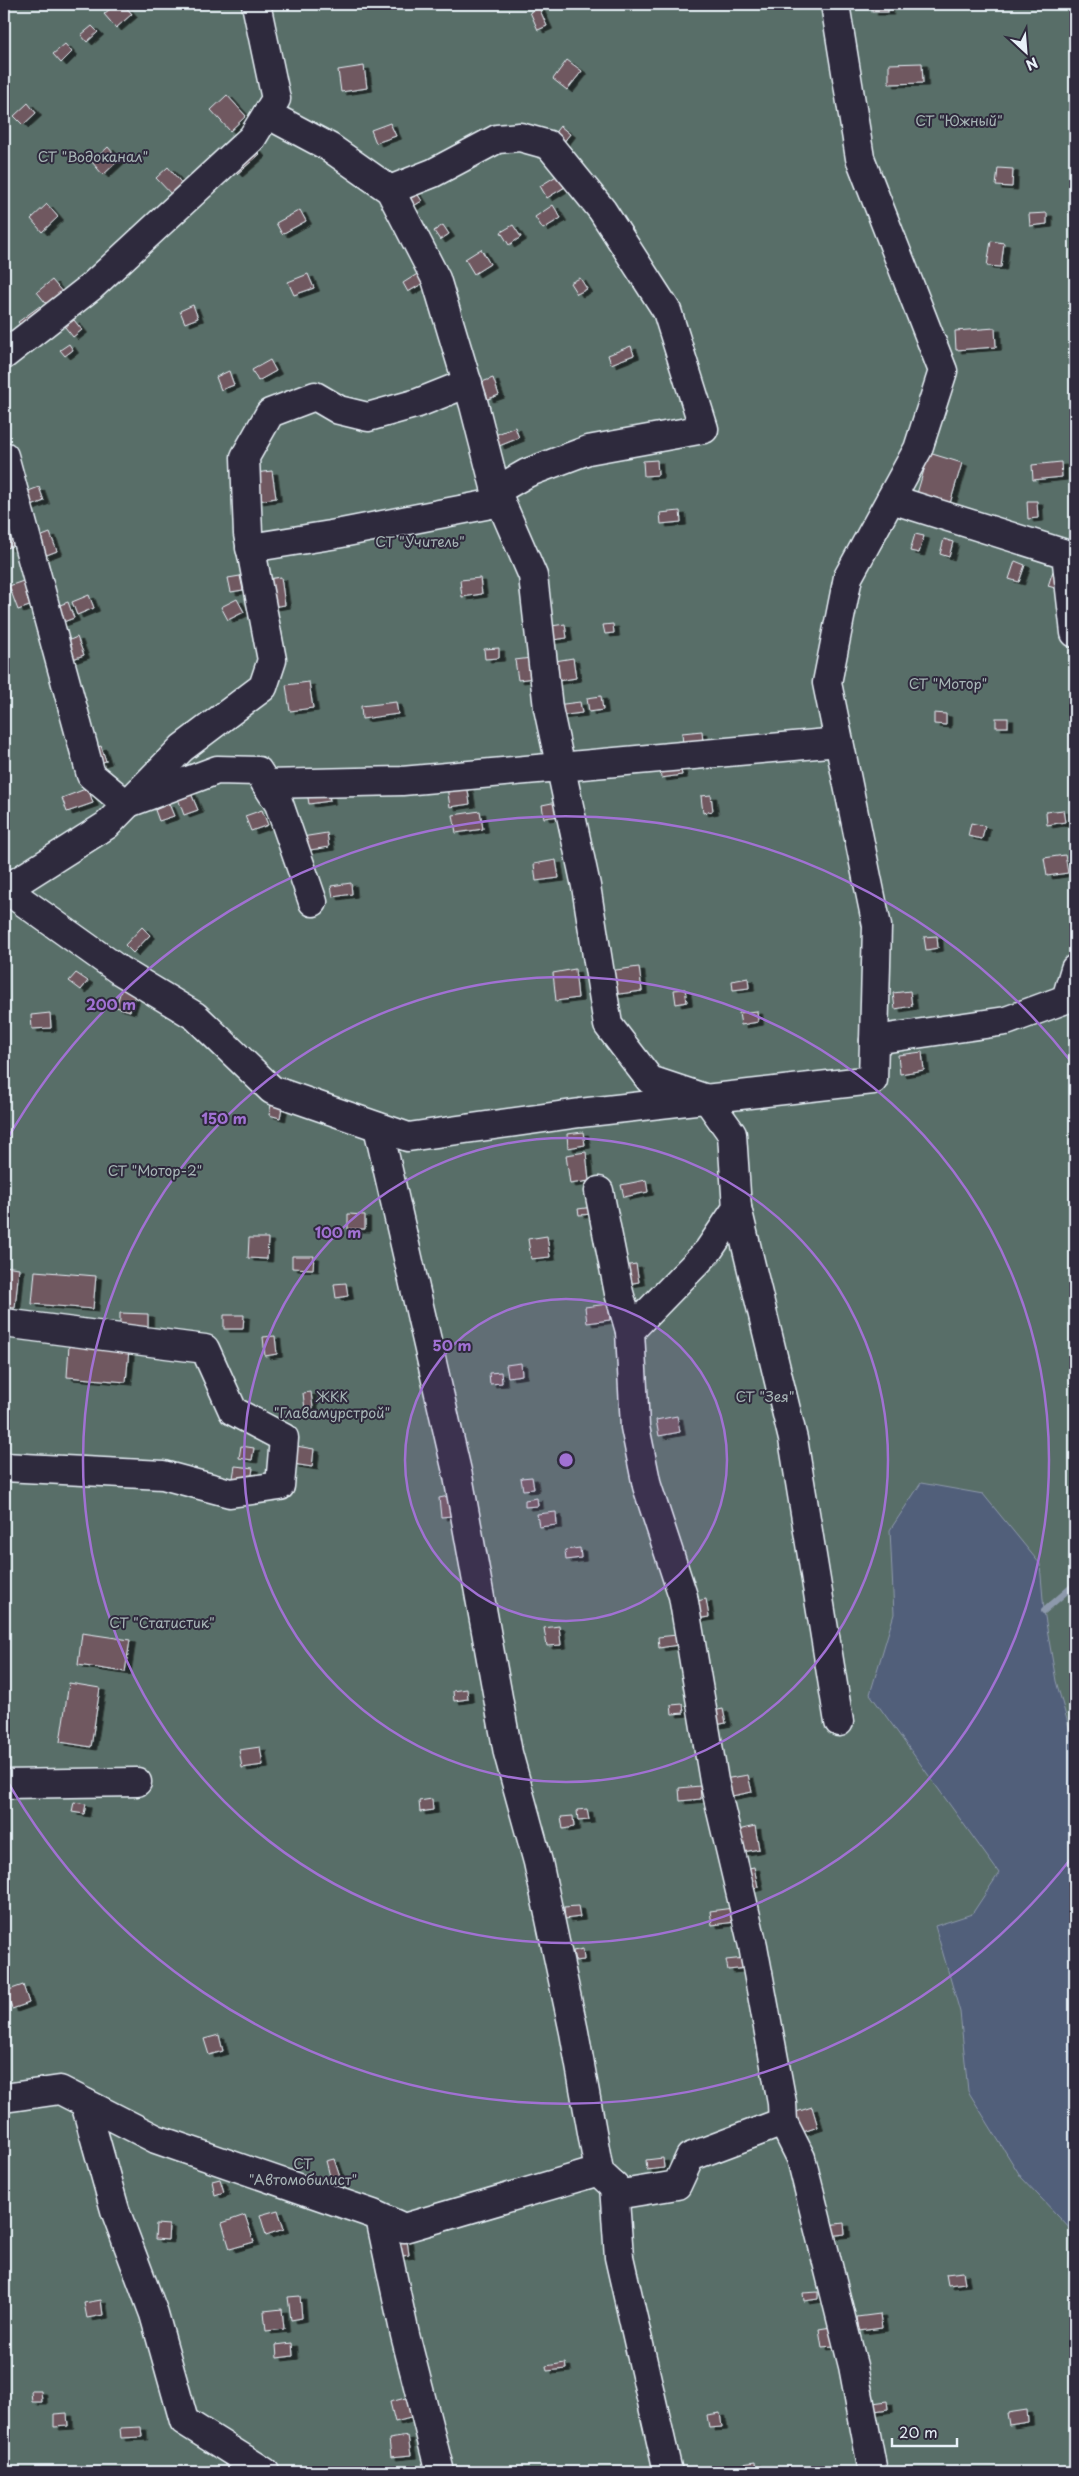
<svg xmlns="http://www.w3.org/2000/svg" width="1079" height="2476" font-family="'Playpen Sans',sans-serif">
	<defs>
		<filter id="shadow"><feDropShadow dx="5.5" dy="3" stdDeviation="0" flood-color="#0009"/></filter>
	</defs>
	<rect width="100%" height="100%" fill="#423848"/>
	<filter id="ink" filterUnits="userSpaceOnUse"><feTurbulence type="fractalNoise" baseFrequency=".02" numOctaves="2"/><feDisplacementMap in="SourceGraphic" scale="10" xChannelSelector="R" yChannelSelector="G"/><feConvolveMatrix kernelMatrix="1 2 1 2 8 2 1 2 1" color-interpolation-filters="sRGB"/></filter>
	<g filter="url(#ink)">
		<!-- green -->
		<rect fill="#596e68" stroke="#a0b0b0" x="4" y="4" width="1071" height="2468"/>
		<!-- water -->
		<path fill="#515e7a" stroke="#8d99ac" d="M921,1483L983,1494L1040,1564L1044,1611L1056,1681L1075,1748V2234L1021,2177L968,2091L960,2012L935,1926L972,1914L999,1873L870,1694L894,1614L890,1530Z"/>
		<g fill="none" stroke-linecap="round" stroke-linejoin="round">
			<!-- stream -->
			<path stroke="#8d99ac" stroke-width="6" d="M1044,1611L1075,1584"/>
		</g>
		<!-- building -->
		<g fill="#705861" stroke="#e8f1f8" filter="url(#shadow)">
			<path d="M116,4H123L132,14L116,28L104,14Z"/>
			<rect x="872" y="4" width="16" height="8"/>
			<path d="M539,8L547,26L538,30L530,12Z"/>
			<path d="M92,26L98,32L87,42L81,35Z"/>
			<path d="M65,44L72,52L61,63L53,54Z"/>
			<path d="M567,60L582,71L567,90L553,79Z"/>
			<path d="M922,63L923,83L889,84V64Z"/>
			<path d="M364,66L367,88L341,92L338,70Z"/>
			<path d="M227,95L246,116L230,131L211,110Z"/>
			<path d="M28,103L36,113L23,125L14,116Z"/>
			<path d="M390,123L396,136L376,143L371,130Z"/>
			<path d="M560,126L570,134L563,143L553,135Z"/>
			<path d="M253,146L260,154L237,174L230,167Z"/>
			<path d="M108,147L119,160L103,175L92,162Z"/>
			<path d="M168,167L184,186L173,196L156,178Z"/>
			<path d="M998,168L1013,169L1012,187L996,186Z"/>
			<path d="M558,175L565,187L547,198L540,186Z"/>
			<path d="M416,192L422,201L410,208L404,199Z"/>
			<path d="M47,204L58,217L42,232L31,219Z"/>
			<path d="M553,205L561,218L543,229L535,217Z"/>
			<path d="M300,210L306,221L282,234L276,223Z"/>
			<path d="M1047,213V224L1030,226L1029,214Z"/>
			<path d="M443,225L449,234L440,240L434,231Z"/>
			<path d="M513,225L521,237L509,245L501,232Z"/>
			<path d="M991,241L1004,243L1001,267L987,266Z"/>
			<path d="M481,249L490,264L474,274L465,259Z"/>
			<path d="M419,273L425,282L408,292L403,283Z"/>
			<path d="M308,274L314,288L294,295L288,282Z"/>
			<path d="M580,278L587,289L577,294L570,283Z"/>
			<path d="M52,280L63,293L48,306L37,292Z"/>
			<path d="M193,305L198,318L185,323L180,311Z"/>
			<path d="M40,306L45,312L24,329L18,322Z"/>
			<path d="M74,320L82,330L73,337L65,327Z"/>
			<path d="M995,328L996,347L956,350L955,331Z"/>
			<path d="M69,344L73,350L65,356L60,350Z"/>
			<path d="M631,346L634,355L611,364L608,355Z"/>
			<path d="M270,360L276,371L258,381L252,370Z"/>
			<path d="M229,371L234,385L221,390L216,377Z"/>
			<path d="M493,378L499,395L488,399L482,382Z"/>
			<path d="M515,427L519,438L499,446L495,435Z"/>
			<path d="M929,453L962,463L949,507L916,497Z"/>
			<path d="M657,460L658,475L644,476L643,461Z"/>
			<path d="M1061,462L1062,477L1033,480L1032,465Z"/>
			<path d="M272,471L276,498L258,501L255,473Z"/>
			<path d="M39,487L44,501L24,509L18,495Z"/>
			<path d="M1027,501H1037L1038,518L1028,519Z"/>
			<path d="M680,511L681,522L661,524L660,513Z"/>
			<path d="M15,527L20,543L7,548L4,531Z"/>
			<path d="M50,533L57,551L39,558L32,540Z"/>
			<path d="M915,534L924,536L919,553L910,551Z"/>
			<path d="M944,539L953,542L949,557L940,554Z"/>
			<path d="M1015,561L1025,565L1019,582L1009,579Z"/>
			<path d="M1053,571L1059,573L1055,588L1048,586Z"/>
			<path d="M240,576L243,590L231,592L228,578Z"/>
			<path d="M281,577L285,605L272,607L268,579Z"/>
			<path d="M480,578L482,594L462,597L460,580Z"/>
			<path d="M29,579L38,603L18,610L9,586Z"/>
			<path d="M89,595L94,608L77,615L72,602Z"/>
			<path d="M237,599L244,612L228,620L221,607Z"/>
			<path d="M68,602L74,618L58,624L52,608Z"/>
			<path d="M565,624L567,638L546,641L545,627Z"/>
			<path d="M613,624L614,633L605,634L603,625Z"/>
			<path d="M77,637L84,655L70,660L63,643Z"/>
			<path d="M499,648V658L485,659L484,649Z"/>
			<path d="M531,658L534,678L518,680L515,660Z"/>
			<path d="M573,658L576,678L552,682L549,662Z"/>
			<path d="M309,682L313,708L290,711L286,685Z"/>
			<path d="M601,696L603,710L589,712L587,698Z"/>
			<path d="M396,702L398,714L362,719L361,706Z"/>
			<path d="M580,702L582,713L558,716L556,705Z"/>
			<path d="M934,713L946,714V725L934,724Z"/>
			<rect x="996" y="718" width="12" height="9"/>
			<path d="M702,731L703,743L683,745L682,733Z"/>
			<path d="M101,746L106,761L93,765L89,750Z"/>
			<path d="M680,765L682,775L661,778L660,768Z"/>
			<path d="M467,784L470,804L450,807L447,787Z"/>
			<path d="M88,788L93,803L67,812L62,798Z"/>
			<path d="M328,789L330,801L309,804L307,792Z"/>
			<path d="M190,791L198,810L184,815L177,796Z"/>
			<path d="M711,795L713,811L703,813L701,796Z"/>
			<path d="M557,802L559,816L544,818L542,805Z"/>
			<path d="M169,804L174,816L159,821L155,810Z"/>
			<path d="M262,810L268,825L251,831L245,816Z"/>
			<path d="M1063,810L1065,822L1047,825L1046,812Z"/>
			<path d="M480,811L483,829L456,833L453,815Z"/>
			<path d="M971,823L985,826L982,839L968,836Z"/>
			<path d="M327,833L329,847L304,851L302,837Z"/>
			<path d="M1065,855L1068,873L1047,876L1044,858Z"/>
			<path d="M556,860L559,878L536,881L534,864Z"/>
			<path d="M351,883L352,894L333,897L331,886Z"/>
			<path d="M142,927L150,935L133,953L125,945Z"/>
			<path d="M937,936L938,948L926,950L924,937Z"/>
			<path d="M639,967L642,991L612,995L608,971Z"/>
			<path d="M575,969L578,998L556,1001L553,973Z"/>
			<path d="M76,973L88,981L81,990L69,981Z"/>
			<path d="M748,978L749,988L733,990L732,981Z"/>
			<path d="M122,987L136,992L130,1011L116,1007Z"/>
			<path d="M685,989L687,1002L676,1004L674,990Z"/>
			<path d="M910,991L912,1006L895,1009L893,993Z"/>
			<path d="M757,1011L758,1022L741,1025L739,1013Z"/>
			<path d="M50,1013L51,1028L32,1029L31,1015Z"/>
			<path d="M922,1052L924,1070L900,1074L898,1055Z"/>
			<path d="M272,1100L283,1102L280,1118L269,1115Z"/>
			<path d="M583,1132L585,1145L568,1148L567,1134Z"/>
			<path d="M586,1152L589,1181L570,1184L566,1155Z"/>
			<path d="M646,1180L648,1192L624,1197L621,1185Z"/>
			<path d="M593,1207L594,1214L579,1215L578,1209Z"/>
			<path d="M348,1214L365,1215V1229H348Z"/>
			<path d="M547,1236L550,1257L531,1259L528,1239Z"/>
			<path d="M249,1238H268L267,1259L248,1258Z"/>
			<path d="M292,1256H314L313,1269L292,1268Z"/>
			<path d="M636,1264L639,1282L621,1285L618,1267Z"/>
			<path d="M4,1266L19,1268L15,1308L4,1307Z"/>
			<path d="M35,1271L96,1276L93,1309L32,1304Z"/>
			<path d="M346,1283L348,1296L336,1298L334,1284Z"/>
			<path d="M608,1304L610,1320L587,1323L585,1307Z"/>
			<path d="M120,1313L148,1314V1330L120,1329Z"/>
			<path d="M224,1315H244L243,1329H224Z"/>
			<path d="M275,1336L277,1354L265,1356L263,1337Z"/>
			<path d="M69,1345L129,1350L126,1382L67,1377Z"/>
			<path d="M521,1363L522,1375L508,1377L506,1365Z"/>
			<path d="M501,1372L502,1383L490,1384L489,1373Z"/>
			<path d="M311,1392L313,1408L305,1409L303,1393Z"/>
			<path d="M677,1416L680,1432L659,1436L656,1420Z"/>
			<path d="M241,1446L254,1448L252,1460L239,1458Z"/>
			<path d="M296,1446L314,1449L312,1467L293,1464Z"/>
			<path d="M235,1466L253,1468L251,1481L233,1478Z"/>
			<path d="M532,1477L534,1489L523,1490L521,1478Z"/>
			<path d="M449,1496L452,1516L441,1517L439,1498Z"/>
			<path d="M537,1498L538,1506L525,1507V1500Z"/>
			<path d="M556,1512L557,1525L539,1527L537,1514Z"/>
			<path d="M580,1548L581,1558L566,1560L565,1550Z"/>
			<path d="M706,1599L709,1617L696,1619L693,1602Z"/>
			<path d="M559,1626L561,1645L547,1646L544,1628Z"/>
			<path d="M82,1633L130,1640L125,1672L78,1665Z"/>
			<path d="M677,1635L678,1645L659,1648L658,1637Z"/>
			<path d="M69,1683L100,1688L91,1747L60,1742Z"/>
			<path d="M467,1689L468,1699L454,1701L453,1691Z"/>
			<path d="M683,1704L684,1713L672,1714L671,1705Z"/>
			<path d="M723,1709L726,1723L710,1726L708,1712Z"/>
			<path d="M260,1747L263,1765L242,1768L239,1750Z"/>
			<path d="M748,1775L752,1792L727,1797L724,1779Z"/>
			<path d="M700,1786L701,1799L680,1801L679,1788Z"/>
			<path d="M432,1799L433,1810L420,1812L419,1801Z"/>
			<path d="M74,1802L86,1804L84,1814L72,1812Z"/>
			<path d="M587,1809L589,1820L578,1821L577,1810Z"/>
			<path d="M573,1816L574,1827L563,1829L561,1817Z"/>
			<path d="M755,1826L759,1849L738,1853L734,1831Z"/>
			<path d="M754,1867L758,1887L748,1889L744,1869Z"/>
			<path d="M578,1906L580,1917L565,1919L564,1907Z"/>
			<path d="M733,1908L735,1922L712,1925L710,1911Z"/>
			<path d="M583,1949L584,1960L575,1961L573,1951Z"/>
			<path d="M745,1958L746,1968L728,1970L726,1960Z"/>
			<path d="M23,1985L29,2003L12,2009L6,1991Z"/>
			<path d="M219,2035L223,2051L209,2055L204,2039Z"/>
			<path d="M812,2107L818,2127L797,2134L790,2114Z"/>
			<path d="M663,2158L664,2168L647,2170L646,2160Z"/>
			<path d="M334,2159L340,2177L331,2180L326,2161Z"/>
			<path d="M220,2179L224,2192L215,2195L212,2181Z"/>
			<path d="M278,2210L284,2229L266,2235L260,2215Z"/>
			<path d="M245,2215L254,2242L230,2249L222,2223Z"/>
			<path d="M844,2223L845,2234L829,2236L827,2225Z"/>
			<path d="M156,2224L169,2225L168,2240L155,2239Z"/>
			<path d="M406,2233L409,2255L396,2257L393,2235Z"/>
			<path d="M963,2272L965,2283L948,2285L946,2274Z"/>
			<path d="M818,2292V2299L804,2301L803,2293Z"/>
			<path d="M300,2296L302,2318L291,2320L288,2297Z"/>
			<path d="M101,2300L103,2315L87,2318L84,2303Z"/>
			<path d="M282,2309L284,2329L266,2331L264,2311Z"/>
			<path d="M880,2314L882,2328L859,2331L857,2317Z"/>
			<path d="M831,2327L833,2346L822,2347L819,2329Z"/>
			<path d="M292,2343L293,2356L277,2358L276,2345Z"/>
			<path d="M565,2363L566,2369L547,2371L546,2366Z"/>
			<path d="M31,2391H41L42,2402H32Z"/>
			<path d="M417,2395L422,2415L395,2422L390,2402Z"/>
			<path d="M887,2401L888,2409L868,2412L866,2404Z"/>
			<path d="M1027,2410L1028,2422L1009,2425L1007,2413Z"/>
			<path d="M67,2413L68,2426L54,2427V2414Z"/>
			<path d="M720,2413L722,2427L709,2428L707,2415Z"/>
			<path d="M141,2427L142,2437L121,2438L120,2428Z"/>
			<path d="M408,2436L411,2455L391,2457L389,2439Z"/>
			<path d="M755,2462L756,2472H744L743,2464Z"/>
		</g>
		<g fill="none" stroke-linecap="round" stroke-linejoin="round">
			<!-- minor casing -->
			<g stroke="#e8f1f8" stroke-width="31">
				<g id="minor">
					<path d="M267,114L329,147L390,190L436,279L474,405L496,491L533,576L548,708L586,886L608,1025L650,1080L707,1099L732,1134L737,1208L708,1251L630,1331L635,1427L647,1486L683,1596L714,1781L753,1946L782,2103L783,2122L801,2158L853,2366L873,2472"/>
					<path d="M390,190L433,173L497,139L520,137L549,145L602,210L667,311L704,429L588,450L527,473L496,491"/>
					<path d="M4,355L91,287L252,138L276,99L256,4"/>
					<path d="M4,456L91,775L126,804L217,770L258,771L279,804L313,902"/>
					<path d="M891,499L1066,554L1075,633"/>
					<path d="M250,548L331,535L501,502"/>
					<path d="M266,784L402,781L839,742"/>
					<path d="M4,888L119,970L195,1016L272,1090L408,1137L580,1113L873,1080L877,926L827,683L848,577L918,449L943,371L860,158L835,4"/>
					<path d="M6,889L107,825L182,748L263,687L272,660L248,534L245,457L270,413L315,396L339,410L368,417L418,403L468,383"/>
					<path d="M874,1040L1006,1021L1066,999L1075,969"/>
					<path d="M599,1191L619,1293L630,1331"/>
					<path d="M737,1208L793,1439L839,1722"/>
					<path d="M4,1323L205,1349L233,1411L284,1438L280,1486L230,1493L163,1475L4,1467"/>
					<path d="M4,1784L137,1782"/>
					<path d="M4,2098L60,2090L156,2139L373,2214L404,2228L599,2171L574,2032L538,1862L508,1753L458,1476L378,1127"/>
					<path d="M85,2103L115,2210L154,2314L184,2421L265,2472"/>
					<path d="M604,2177L622,2194L677,2185L690,2157L783,2122"/>
					<path d="M614,2186L619,2257L668,2472"/>
					<path d="M380,2218L405,2335L440,2472"/>
				</g>
			</g>
			<!-- minor -->
			<use href="#minor" stroke="#2f2a3d" stroke-width="28"/>
		</g>
	</g>
	<!-- distance rings -->
	<circle cx="566" cy="1460" r="161" fill="#a171d3" fill-opacity=".12"/>
	<g fill="none" stroke="#a171d3" stroke-width="2.5">
		<circle cx="566" cy="1460" r="161"/>
		<circle cx="566" cy="1460" r="322"/>
		<circle cx="566" cy="1460" r="483"/>
		<path d="M1073 1856A644 644 0 0 1 5 1777M5 1143A644 644 0 0 1 1073 1064"/>
	</g>
	<g text-anchor="middle" dominant-baseline="central" stroke-width="4" stroke-linejoin="round" paint-order="stroke">
		<!-- park labels -->
		<g font-size="14" fill="#a8b6b7" stroke="#2f2a3d">
			<text x="959" y="120">СТ "Южный"</text>
			<text x="93" y="156">СТ "Водоканал"</text>
			<text x="420" y="541">СТ "Учитель"</text>
			<text x="948" y="683">СТ "Мотор"</text>
			<text x="155" y="1170">СТ "Мотор-2"</text>
			<text x="332" y="1396">ЖКК<tspan x="332" dy="16">"Главамурстрой"</tspan></text>
			<text x="765" y="1396">СТ "Зея"</text>
			<text x="162" y="1622">СТ "Статистик"</text>
			<text x="303" y="2163">СТ<tspan x="303" dy="16">"Автомобилист"</tspan></text>
		</g>
	</g>
	<circle cx="566" cy="1460" r="8" fill="#a171d3" stroke="#2f2a3d" stroke-width="2.5"/>
	<g font-size="15" text-anchor="middle" font-weight="bold" fill="#a171d3" stroke="#2f2a3d" stroke-width="4" stroke-linejoin="round" paint-order="stroke">
		<text x="111" y="1010">200 m</text>
		<text x="224" y="1124">150 m</text>
		<text x="338" y="1238">100 m</text>
		<text x="452" y="1351">50 m</text>
	</g>
	<!-- margin -->
	<rect width="1079" height="2476" fill="none" stroke="#2f2a3d" stroke-width="20"/>
	<rect x="10" y="10" width="1059" height="2456" fill="none" stroke="#e8f1f8" stroke-width="2" filter="url(#ink)"/>
	<!-- north arrow -->
	<g transform="translate(1026 52) rotate(154)" stroke="#2f2a3d" stroke-width="4" paint-order="stroke">
	<path d="M0-4L9 19L0 12L-9 19Z" fill="#e8f1f8"/>
	<text y="-8" font-size="14" font-weight="bold" text-anchor="middle" fill="#e8f1f8">N</text>
	</g>
	<!-- scale -->
	<path d="M892 2438v8h65v-8" fill="none" stroke="#e8f1f8" stroke-width="2.5"/>
	<text x="899" y="2438" font-size="15" fill="#e8f1f8" stroke="#2f2a3d" stroke-width="4" paint-order="stroke">20 m</text>
</svg>
